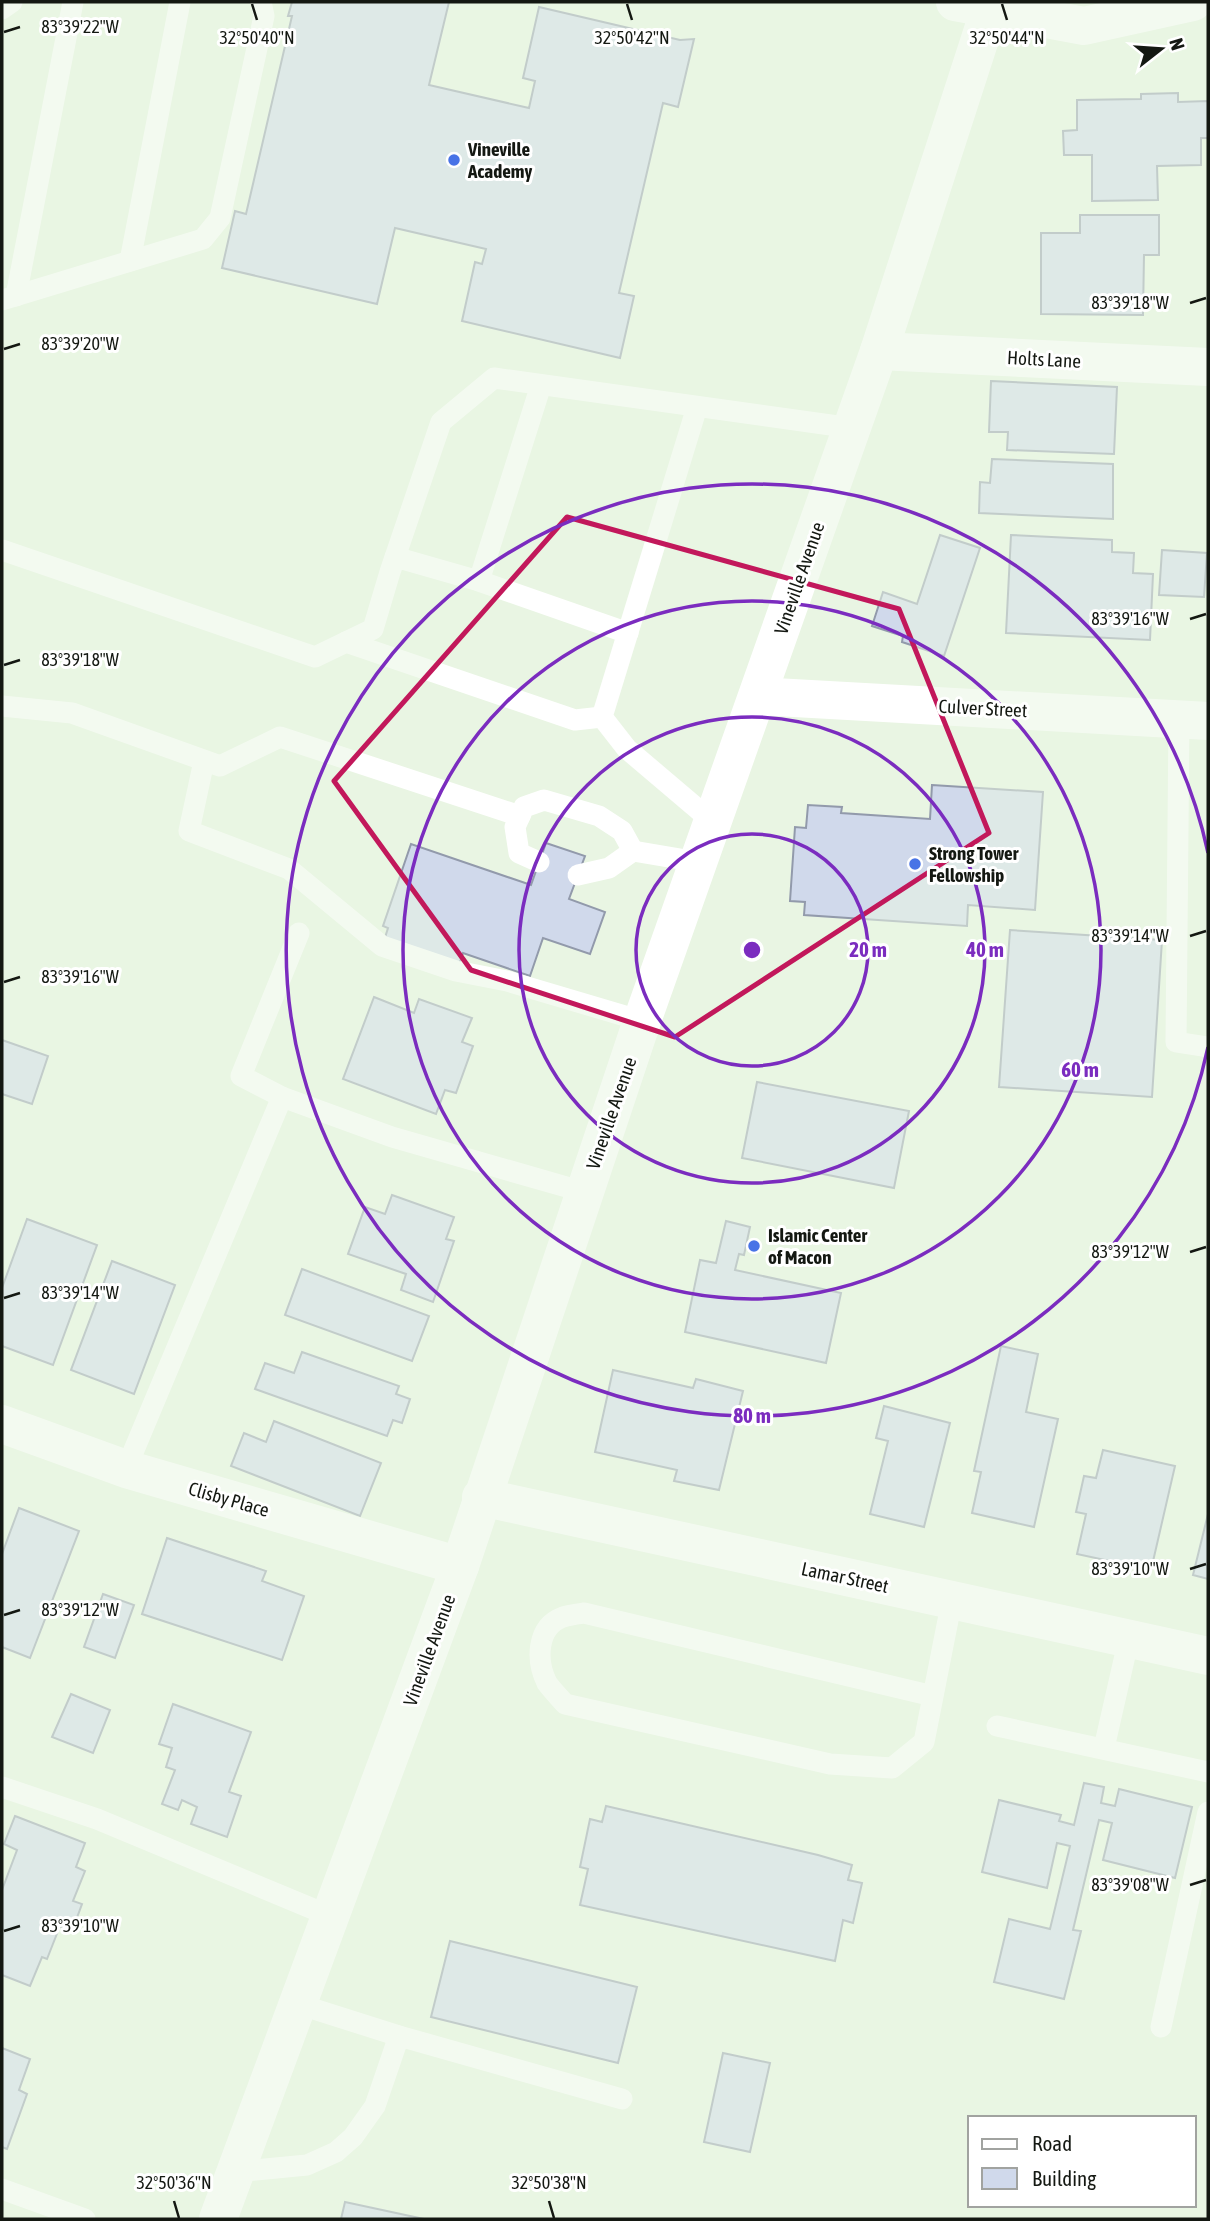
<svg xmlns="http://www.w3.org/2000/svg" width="1210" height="2221" font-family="'Asap Condensed',sans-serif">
	<rect width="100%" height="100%" fill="#e9f5e3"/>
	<!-- building -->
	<g fill="#d0d9eb" stroke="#929aab" stroke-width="2">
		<path d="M292,2H449L429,85L529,108L535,81L523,78L539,7L680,40L694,39L678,107L663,103L619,293L634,296L620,358L462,321L475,262L482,264L486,249L395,228L377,304L222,268L235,211L246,214L292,16H288Z"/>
		<path d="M1178,93V102L1208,101V138H1201V165L1157,166L1158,200L1092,201V155H1064L1063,131L1077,130V100L1141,99V94Z"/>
		<path d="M1080,215H1159V255H1144L1143,315L1041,314V233H1080Z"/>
		<path d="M991,381L1117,387L1114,454L1007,450L1008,432H989Z"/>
		<path d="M992,459L1113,464V519L979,513L980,482L990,483Z"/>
		<path d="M940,535L980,548L944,656L902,642L903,636L872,626L883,592L917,604Z"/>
		<path d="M1011,535L1112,540V552L1134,553L1133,573L1153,574L1150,640L1006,633Z"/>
		<path d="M1162,550L1207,553L1204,597L1159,595Z"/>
		<path d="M932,785L1043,792L1035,910L968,905L967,926L804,915L805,902L790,901L795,827L806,828L808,805L842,807L841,813L930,819Z"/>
		<path d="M546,843L585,856L569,899L605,912L590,954L543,938L530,976L463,953L457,970L383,944L388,928L383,926L411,844L531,885Z"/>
		<path d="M1010,930L1162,940L1152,1097L999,1087Z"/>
		<path d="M374,997L414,1013L419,999L472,1018L462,1042L473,1046L456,1093L445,1090L436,1114L343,1079Z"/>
		<path d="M2,1040L48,1056L32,1104L2,1094Z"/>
		<path d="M757,1082L909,1111L894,1188L742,1158Z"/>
		<path d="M392,1195L454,1217L446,1239L454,1241L433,1302L401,1290L406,1274L348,1254L365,1207L385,1214Z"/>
		<path d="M27,1219L97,1245L53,1365L2,1346V1288Z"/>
		<path d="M726,1221L750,1227L744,1255L739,1254L735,1270L841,1293L826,1363L685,1332L700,1260L716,1263Z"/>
		<path d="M112,1261L175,1285L134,1394L71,1370Z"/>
		<path d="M302,1269L429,1316L412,1361L285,1315Z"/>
		<path d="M1001,1346L1038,1354L1026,1412L1058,1419L1034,1527L972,1513L981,1472L974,1471Z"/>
		<path d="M302,1352L399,1386L396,1394L410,1399L402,1423L393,1420L387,1436L255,1389L265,1363L294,1373Z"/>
		<path d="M613,1370L693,1388L696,1379L743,1391L719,1490L674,1481L677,1470L595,1452Z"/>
		<path d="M884,1406L950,1423L924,1527L870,1514L888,1441L876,1438Z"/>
		<path d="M274,1421L381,1463L360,1516L231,1466L244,1433L266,1442Z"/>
		<path d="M1103,1450L1175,1466L1151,1570L1077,1554L1086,1514L1076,1512L1084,1476L1096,1478Z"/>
		<path d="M19,1508L79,1531L30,1658L2,1647V1554Z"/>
		<path d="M1208,1514V1579L1193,1575Z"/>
		<path d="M167,1538L266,1571L262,1581L304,1596L282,1660L142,1614Z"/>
		<path d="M103,1594L134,1605L115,1658L84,1647Z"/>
		<path d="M71,1694L110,1710L93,1753L52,1737Z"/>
		<path d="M173,1704L251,1732L229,1792L241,1796L227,1837L191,1824L197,1807L182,1800L178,1810L162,1804L175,1770L166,1767L172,1748L159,1744Z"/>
		<path d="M1084,1783L1104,1787L1101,1803L1115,1806L1119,1789L1192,1807L1175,1878L1103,1860L1112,1823L1099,1820L1073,1930L1081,1931L1064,1999L994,1982L1009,1919L1050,1929L1070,1846L1057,1843L1047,1888L982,1872L999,1800L1061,1815L1059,1821L1074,1825Z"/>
		<path d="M606,1806L818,1855L852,1865L848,1880L862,1883L853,1923L843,1920L835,1961L580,1905L588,1869L580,1867L590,1819L602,1822Z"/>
		<path d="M15,1816L85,1843L76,1867L85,1871L73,1901L82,1904L72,1931L60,1926L47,1959L42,1957L30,1986L2,1975V1890L17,1850L4,1844Z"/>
		<path d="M450,1941L637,1987L618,2063L431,2017Z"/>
		<path d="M2,2048L30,2059L19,2090L27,2094L7,2149L2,2147Z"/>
		<path d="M723,2053L770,2063L750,2152L704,2142Z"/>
		<path d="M345,2202L424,2219H341Z"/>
	</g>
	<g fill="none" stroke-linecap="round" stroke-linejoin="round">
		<!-- lane -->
		<g stroke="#fff" stroke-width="21">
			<path d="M2,9L12,2"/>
			<path d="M130,261L180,2"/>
			<path d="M16,296L73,2"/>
			<path d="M2,300L203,239L220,218L264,16L261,2"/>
			<path d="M541,385L479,581L628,633"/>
			<path d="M697,407L602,717L627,749L713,822"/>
			<path d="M2,550L315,657L373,629L390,572L441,422L494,378L852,428"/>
			<path d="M395,557L479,581"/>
			<path d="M346,642L575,720L602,717"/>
			<path d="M2,706L72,713L220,766L280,737L520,816"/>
			<path d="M1179,719L1176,1042L1208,1047"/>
			<path d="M204,761L189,831L289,869L382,946L456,971L507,981L642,1021"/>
			<path d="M539,862L519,853L515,827L524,807L544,800L599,816L622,831L633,851"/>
			<path d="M578,875L609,868L633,851L698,862"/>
			<path d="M282,1097L241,1076L299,933"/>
			<path d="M126,1469L282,1097L392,1137L584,1192"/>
			<path d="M933,1696L584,1613C577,1614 569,1615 563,1617C536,1627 536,1661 547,1683C552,1690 559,1697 565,1704L830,1764L892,1768L924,1742L952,1600"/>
			<path d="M997,1726L1208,1772"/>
			<path d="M1104,1748L1129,1638"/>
			<path d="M2,1787L97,1819L330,1916"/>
			<path d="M1161,2027L1208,1812"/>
			<path d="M399,2036L622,2099"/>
			<path d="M235,2172L307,2165L336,2152L353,2137L375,2106L399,2036L298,2004"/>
			<path d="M2,2189L85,2219"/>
		</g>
		<!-- street -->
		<g stroke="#fff" stroke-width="38">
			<path d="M955,2L1084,26L1193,2"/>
			<path d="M879,351L1208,367"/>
			<path d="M758,696L1208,721"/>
			<path d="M2,1424L126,1469L460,1566"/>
			<path d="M481,1497L1208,1656"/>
		</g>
		<!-- primary -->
		<path stroke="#fff" stroke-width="38" d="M218,2219L460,1566L642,1021L879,351L992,2"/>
	</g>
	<!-- marked area -->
	<path d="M0 0H1210V2221H0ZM567,517L899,609L989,833L675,1037L471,970L334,781Z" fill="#e9f5e3" fill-opacity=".55" fill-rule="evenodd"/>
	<path fill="none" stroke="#c2185b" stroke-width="5" stroke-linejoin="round" d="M567,517L899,609L989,833L675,1037L471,970L334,781Z"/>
	<!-- ticks -->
	<path fill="none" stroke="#141812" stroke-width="2.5" d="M252,4L257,20M627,4L632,20M1002,4L1007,20M4,32L20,27M1190,303L1206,298M4,349L20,344M1190,619L1206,614M4,665L20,660M1190,936L1206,931M4,982L20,977M1190,1252L1206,1247M4,1298L20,1293M1190,1569L1206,1564M4,1615L20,1610M1190,1885L1206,1880M4,1931L20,1926M174,2201L179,2218M549,2201L554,2218"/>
	<!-- distance rings -->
	<g fill="none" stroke="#7b2cbf" stroke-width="3.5">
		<circle cx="752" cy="950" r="116"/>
		<circle cx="752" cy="950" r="233"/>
		<circle cx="752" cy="950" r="349"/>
		<path d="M1208 1047A466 466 0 1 1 1208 853"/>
	</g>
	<!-- markers -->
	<g fill="#4873e6" stroke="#fff" stroke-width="2.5">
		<circle cx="454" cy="160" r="7"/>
		<circle cx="915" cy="864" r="7"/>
		<circle cx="754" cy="1246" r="7"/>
	</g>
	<g text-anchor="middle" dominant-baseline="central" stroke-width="6" stroke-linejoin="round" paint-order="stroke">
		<!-- poi labels -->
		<g font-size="19" font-weight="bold" fill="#141812" stroke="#fff" text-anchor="start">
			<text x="468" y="149">Vineville<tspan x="468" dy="22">Academy</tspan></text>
			<text x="929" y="853">Strong Tower<tspan x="929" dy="22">Fellowship</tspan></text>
			<text x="768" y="1235">Islamic Center<tspan x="768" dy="22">of Macon</tspan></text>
		</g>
		<!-- street labels -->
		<g font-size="19" fill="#141812" stroke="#fff">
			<text transform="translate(1044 359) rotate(3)">Holts Lane</text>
			<text transform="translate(799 578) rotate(-71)">Vineville Avenue</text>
			<text transform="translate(983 708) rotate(3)">Culver Street</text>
			<text transform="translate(611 1113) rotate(-71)">Vineville Avenue</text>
			<text transform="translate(229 1499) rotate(16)">Clisby Place</text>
			<text transform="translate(845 1577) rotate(12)">Lamar Street</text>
			<text transform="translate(429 1650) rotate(-70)">Vineville Avenue</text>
		</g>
	</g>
	<g font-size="18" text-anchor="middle" fill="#141812" stroke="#fff" stroke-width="6" stroke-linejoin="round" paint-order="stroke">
		<text x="80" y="33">83°39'22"W</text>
		<text x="257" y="44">32°50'40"N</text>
		<text x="632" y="44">32°50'42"N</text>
		<text x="1007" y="44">32°50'44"N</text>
		<text x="1130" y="309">83°39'18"W</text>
		<text x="80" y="350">83°39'20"W</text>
		<text x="1130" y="625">83°39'16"W</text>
		<text x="80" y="666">83°39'18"W</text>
		<text x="1130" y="942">83°39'14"W</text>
		<text x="80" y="983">83°39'16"W</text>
		<text x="1130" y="1258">83°39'12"W</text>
		<text x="80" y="1299">83°39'14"W</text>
		<text x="1130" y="1575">83°39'10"W</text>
		<text x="80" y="1616">83°39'12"W</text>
		<text x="1130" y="1891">83°39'08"W</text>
		<text x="80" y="1932">83°39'10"W</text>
		<text x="174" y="2189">32°50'36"N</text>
		<text x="549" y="2189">32°50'38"N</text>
	</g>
	<circle cx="752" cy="950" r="10" fill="#7b2cbf" stroke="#fff" stroke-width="3.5"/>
	<g font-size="21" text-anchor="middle" font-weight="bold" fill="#7b2cbf" stroke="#fff" stroke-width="6" stroke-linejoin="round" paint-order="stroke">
		<text x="868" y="957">20 m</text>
		<text x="985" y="957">40 m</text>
		<text x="1080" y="1077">60 m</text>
		<text x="752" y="1423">80 m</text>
	</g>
	<!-- border -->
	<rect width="1210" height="2221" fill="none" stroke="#141812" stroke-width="7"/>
	<!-- legend -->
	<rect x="968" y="2116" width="228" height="91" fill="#ffffff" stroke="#a1a3a0" stroke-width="2"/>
	<rect x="982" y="2139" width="35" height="10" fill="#ffffff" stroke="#a1a3a0" stroke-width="2"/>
	<text x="1032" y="2151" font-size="21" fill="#141812">Road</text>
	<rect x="982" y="2168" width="35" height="21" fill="#d0d9eb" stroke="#a1a3a0" stroke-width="2"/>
	<text x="1032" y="2186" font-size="21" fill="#141812">Building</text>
	<!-- north arrow -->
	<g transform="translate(1161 49) rotate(73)" stroke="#ffffff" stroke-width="5" paint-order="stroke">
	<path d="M0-5L12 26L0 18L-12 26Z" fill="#141812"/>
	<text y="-10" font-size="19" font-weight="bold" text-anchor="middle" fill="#141812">N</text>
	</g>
</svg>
